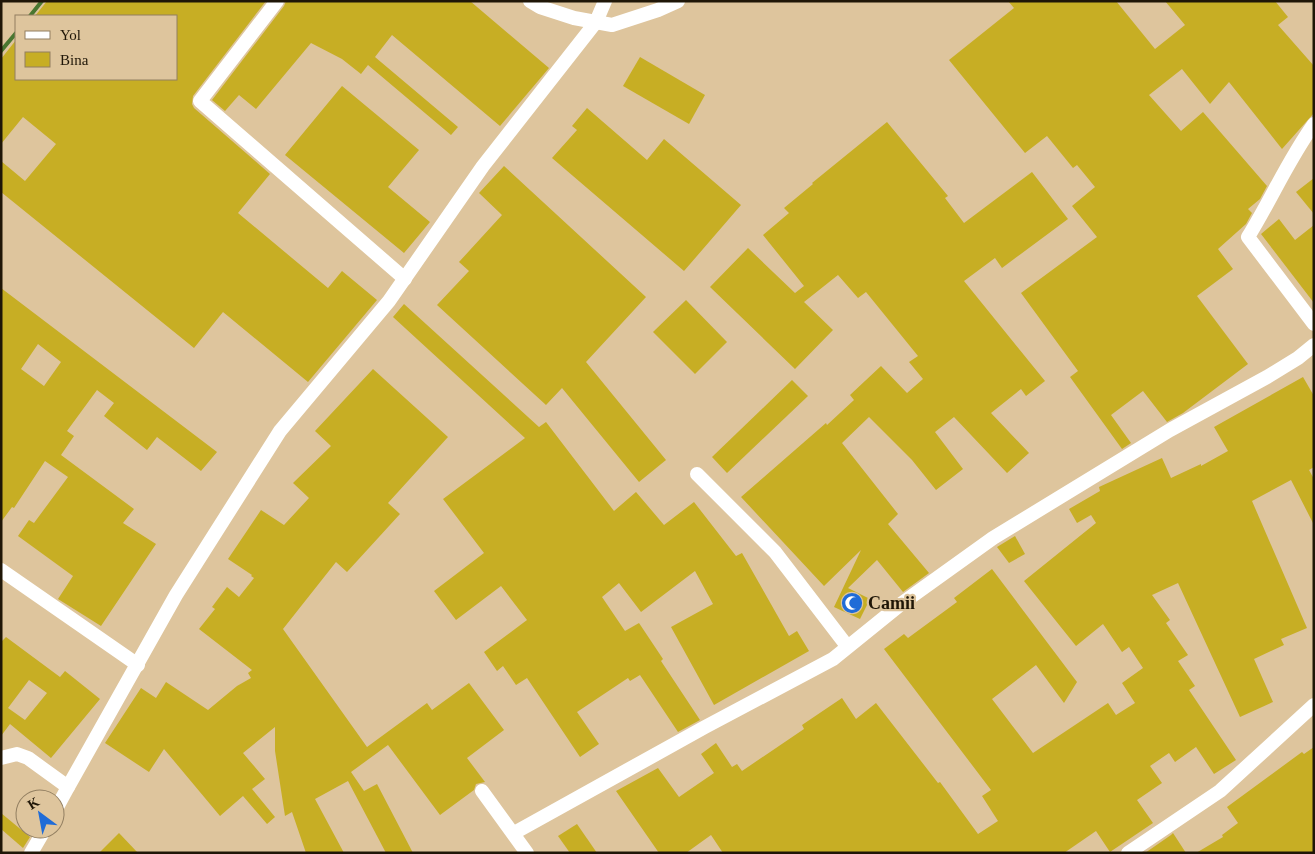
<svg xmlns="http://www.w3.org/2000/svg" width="1315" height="854" font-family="'Times New Roman',serif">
	<rect width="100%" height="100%" fill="#dec59d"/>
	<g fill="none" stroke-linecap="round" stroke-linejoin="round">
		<!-- stream -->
		<g stroke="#497730" stroke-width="4">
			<path d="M30,16L42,1"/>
			<path d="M1,51L16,33"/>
		</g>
	</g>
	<!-- building -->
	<g fill="#c7ae24" fill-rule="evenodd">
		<path d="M47,1H266L193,96L192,104L194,108L270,174L238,213L328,288L342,271L377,300L308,382L223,312L194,348L1,192V161L25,181L56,144L23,117L1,144V59L16,40V79H176V16H35Z"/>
		<path d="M286,1H470L549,68L500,126L392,35L375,57L458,127L451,135L368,65L361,74L342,59L311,43L256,109L239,95L225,111L212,100L284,6Z"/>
		<path d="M1008,1H1116L1155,49L1185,25L1165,1H1275L1288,17L1278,25L1314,66V113L1282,149L1229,82L1210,104L1182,69L1149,95L1181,131L1203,112L1267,186L1260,199L1248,209L1252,213L1246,224L1218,249L1233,269L1197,296L1248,364L1183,413L1167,422L1143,391L1111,415L1131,443L1122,449L1070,377L1078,371L1021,293L1097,237L1072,206L1095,187L1077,165L1073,168L1047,136L1025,153L949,60L1014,8Z"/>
		<path d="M640,57L705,95L689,124L623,86Z"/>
		<path d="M342,86L419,150L388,187L430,222L404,253L285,155Z"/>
		<path d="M587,108L647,160L664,139L741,205L684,271L552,158L577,130L572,126Z"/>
		<path d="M887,122L948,196L945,198L964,223L1032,172L1068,219L1002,268L995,258L964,281L1045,381L1026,396L1021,389L991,413L1029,453L1007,473L954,417L935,432L963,469L936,490L912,460L869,417L842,443L898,514L888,524L929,573L903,592L877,560L848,588L870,599L860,619L834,607L861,550L824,586L741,497L826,423L827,425L854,400L850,395L881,366L907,393L923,379L909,362L918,356L866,292L858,298L838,275L804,302L833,330L795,369L710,287L748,248L795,293L804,286L763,235L789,213L784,208L813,184L812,183Z"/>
		<path d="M504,166L646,297L586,362L666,460L639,482L562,388L546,405L437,305L469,271L459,262L502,215L479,193Z"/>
		<path d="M1314,178V214L1296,192Z"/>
		<path d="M1279,219L1295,240L1314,225V303L1261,234Z"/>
		<path d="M1,288L217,452L201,471L157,437L147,450L104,416L114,403L97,390L67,431L74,436L61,455L134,509L123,523L156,544L101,626L58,599L73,576L18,536L29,520L34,523L68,477L45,461L14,508L12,507L1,522ZM38,344L61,362L44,386L21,369Z"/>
		<path d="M686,300L727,342L695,374L653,332Z"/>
		<path d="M404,304L539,427L546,422L614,511L636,492L664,525L694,502L736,556L742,553L789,636L797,631L809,651L714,705L671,627L713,604L695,571L641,612L619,583L602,597L625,631L639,623L663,659L661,661L700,720L678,732L640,675L630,681L628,678L577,712L599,744L580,757L527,678L516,685L503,666L497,671L484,652L527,620L501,586L456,620L434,591L484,553L443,499L525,438L393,317Z"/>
		<path d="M373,369L448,437L388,503L400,514L347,572L336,562L283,629L367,747L427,703L432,710L469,683L504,730L467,758L485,782L476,784L474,790L440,815L388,745L351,772L364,791L377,784L413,853H386L348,781L315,799L344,853H306L292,812L285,816L275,751V727L243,753L265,779L252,789L275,817L267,824L243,796L220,816L164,749L149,772L105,743L141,688L156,698L166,682L208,710L237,686L251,678L248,673L252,670L199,629L215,609L212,607L227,587L239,597L254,578L251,576L252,575L228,559L261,510L284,525L309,498L293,483L331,446L315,431Z"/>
		<path d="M1303,377L1314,396V467L1309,470L1314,479V525L1291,480L1252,501L1307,628L1281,639L1284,645L1254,659L1273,702L1240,717L1178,583L1152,595L1170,620L1166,623L1188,655L1178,661L1195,686L1189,690L1236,760L1214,774L1196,747L1175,762L1169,753L1150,766L1162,783L1137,800L1153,823L1110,852L1096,831L1064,853H723L711,835L686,853H659L616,791L658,768L679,797L714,773L701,754L716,743L732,767L737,764L742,771L804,729L802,725L842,698L856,719L876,703L938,783L940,782L978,834L998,821L982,796L991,790L884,649L904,634L908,638L957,602L954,598L992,569L1077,682L1064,703L1036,665L992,699L1033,753L1108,703L1116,715L1135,703L1122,683L1143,668L1129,647L1122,652L1103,624L1076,646L1024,581L1096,523L1091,515L1077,523L1069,509L1100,491L1099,487L1162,458L1171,478L1201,464V466L1228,451L1214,427Z"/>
		<path d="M792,380L808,396L727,473L712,457Z"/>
		<path d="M1015,536L1025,554L1009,563L997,547Z"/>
		<path d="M6,637L60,677L65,671L100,699L51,758L10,724L1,736V642ZM29,680L47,693L25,720L8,708Z"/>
		<path d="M1314,747V853H1196L1223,837L1222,835L1238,823L1227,807L1302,752L1304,754Z"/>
		<path d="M1,813L30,837L23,848L1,829Z"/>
		<path d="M577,824L597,853H570L558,836Z"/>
		<path d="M119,833L138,853H99Z"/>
		<path d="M1173,833L1186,853H1145L1171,835Z"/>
	</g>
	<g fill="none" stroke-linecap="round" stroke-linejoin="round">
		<!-- street -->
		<g stroke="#fff" stroke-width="14">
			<path d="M277,1L200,101L405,279"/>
			<path d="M530,1L540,7L574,18L612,25L658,10L678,1"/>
			<path d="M1314,124C1288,160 1271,200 1248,237L1314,324"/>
			<path d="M697,474L775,552L847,646"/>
			<path d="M1,570L138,665"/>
			<path d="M1,758L17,754L28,758L68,787L176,595L280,431L389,301L483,166L596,22L605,1"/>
			<path d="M482,791L527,853"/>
			<path d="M55,811L68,787"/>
			<path d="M514,833L705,727L833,659L901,604L993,538L1170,430L1267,377L1298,358L1314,345"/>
			<path d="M31,853L45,829"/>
			<path d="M1128,853L1220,791L1314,705"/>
		</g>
	</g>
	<!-- icons -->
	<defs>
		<g id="mosque-disc" transform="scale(1.125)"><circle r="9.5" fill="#206cd7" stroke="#dec59d"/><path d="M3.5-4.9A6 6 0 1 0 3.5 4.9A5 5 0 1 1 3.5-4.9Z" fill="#fff"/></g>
	</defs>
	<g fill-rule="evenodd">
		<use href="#mosque-disc" x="852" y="603"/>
	</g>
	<g text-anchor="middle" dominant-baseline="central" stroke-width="4.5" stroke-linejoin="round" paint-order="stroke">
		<!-- poi labels -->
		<g font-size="18" font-weight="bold" fill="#1f1607" stroke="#dec59d" text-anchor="start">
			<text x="868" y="603">Camii</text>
		</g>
	</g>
	<!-- border -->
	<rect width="1315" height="854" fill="none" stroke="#1f1607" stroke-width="5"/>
	<!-- legend -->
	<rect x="15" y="15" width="162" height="65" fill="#dec59d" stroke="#927f61"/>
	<rect x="25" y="31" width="25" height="8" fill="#ffffff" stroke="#927f61"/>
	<text x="60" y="40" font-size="15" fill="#1f1607">Yol</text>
	<rect x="25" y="52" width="25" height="15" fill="#c7ae24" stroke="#927f61"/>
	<text x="60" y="65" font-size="15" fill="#1f1607">Bina</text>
	<!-- north arrow -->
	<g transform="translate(40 814) rotate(328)"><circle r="24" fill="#dec59d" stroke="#927f61"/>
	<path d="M0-4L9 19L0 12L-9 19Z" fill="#206cd7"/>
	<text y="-8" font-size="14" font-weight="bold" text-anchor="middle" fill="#1f1607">K</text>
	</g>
</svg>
